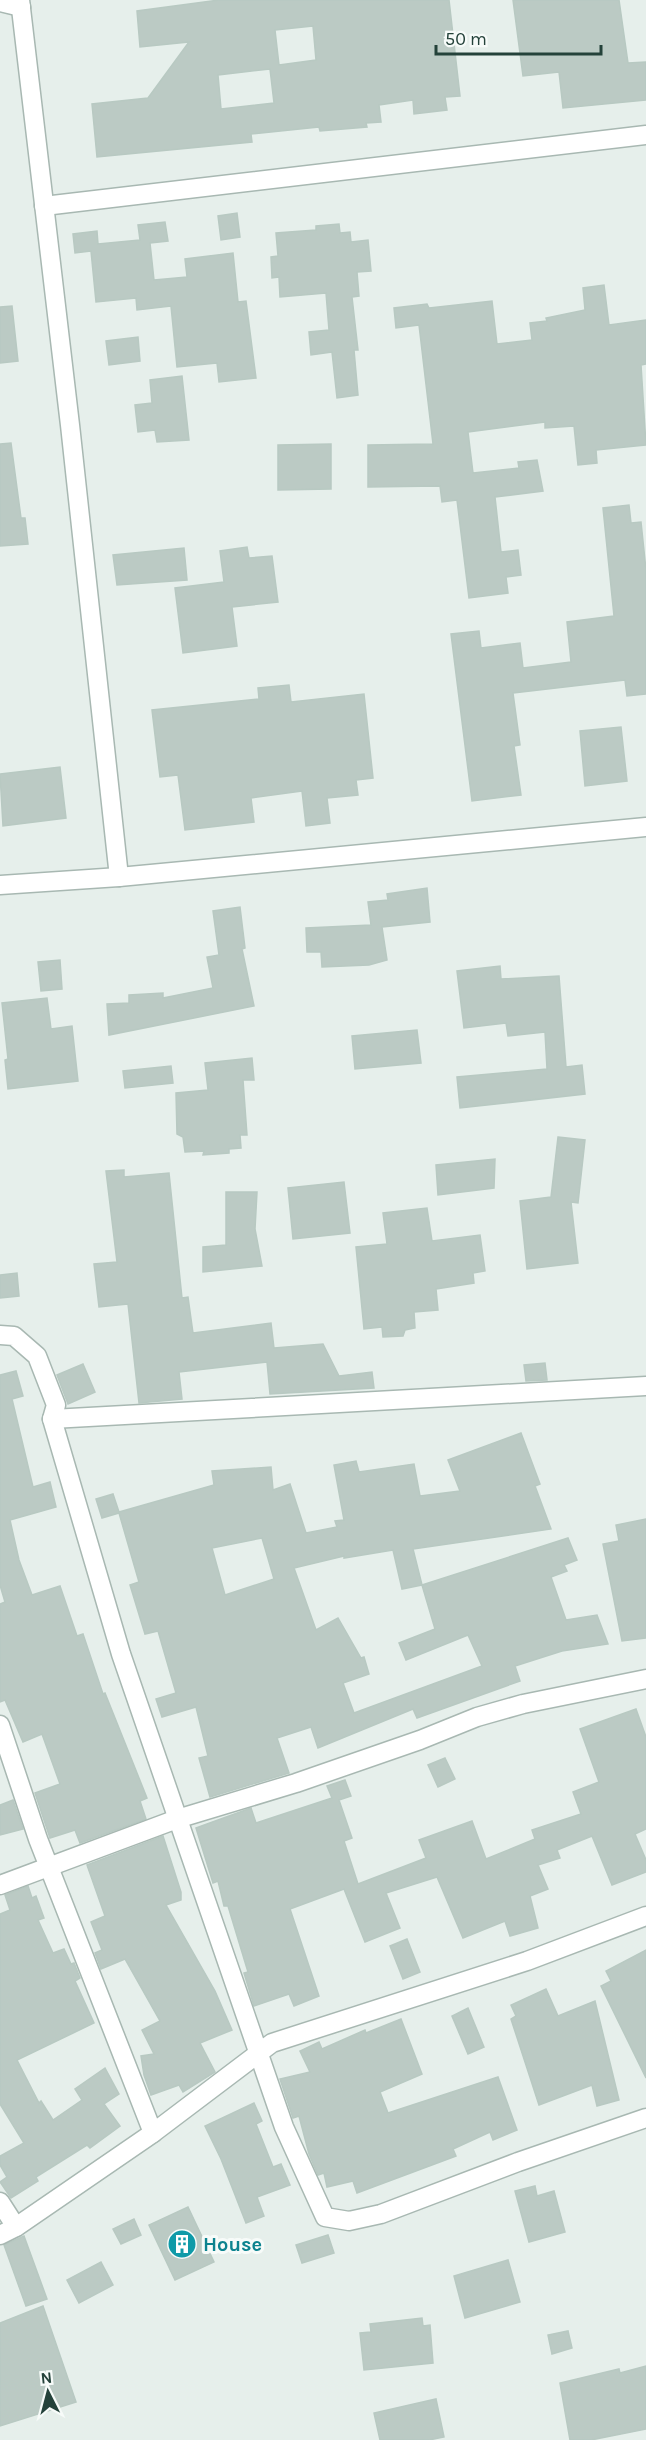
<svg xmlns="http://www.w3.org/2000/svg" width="646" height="2440" font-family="Karla,sans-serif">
	<rect width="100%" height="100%" fill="#e6efeb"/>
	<!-- building -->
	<g fill="#bbcac4" stroke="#b8c9c2" stroke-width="1.5" fill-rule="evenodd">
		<path d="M219,0H449L460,96L445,97L447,110L414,114L413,100L379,105L381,122L366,123L367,127L320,131L319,127L251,134L252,142L97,157L92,104L148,98L189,42L140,47L137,11ZM313,26L316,60L279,65L275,30ZM270,69L274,103L221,109L218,75Z"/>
		<path d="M513,0H619L628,63L646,62V100L563,108L559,72L523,76Z"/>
		<path d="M237,213L240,237L221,240L218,216Z"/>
		<path d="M165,222L168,241L150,243L154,280L187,277L185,259L233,253L238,302L246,301L256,378L219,382L217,363L177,367L171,306L137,310L136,298L96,302L91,251L75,253L73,234L97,231L98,244L140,240L138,225Z"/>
		<path d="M339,224L340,233L350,232L351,242L368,240L371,271L357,272L359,296L352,297L358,350H354L358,395L337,398L332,352L311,355L309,332L329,330L326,293L280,297L279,277L272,278L271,257L278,256L276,233L316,230V226Z"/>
		<path d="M604,285L609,325L646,320V364L641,365L646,445L596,450L597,463L578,465L574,426L545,428V422L468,432L473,473L519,468L518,462L537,460L543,491L495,497L501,552L518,550L521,575L506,577L508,593L469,598L457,500L442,502L440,486L368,487V445L433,444L419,325L396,328L394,308L427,304L429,308L492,301L497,344L532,340L530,323L547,321L546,318L585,310L583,288Z"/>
		<path d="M12,306L18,361L0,363V307Z"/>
		<path d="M138,337L140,361L109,365L106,341Z"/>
		<path d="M182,376L189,440L157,442L155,430L138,432L135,405L152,403L150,380Z"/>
		<path d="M11,443L21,518H25L28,544L0,546V444Z"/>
		<path d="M331,444V489L278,490V445Z"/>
		<path d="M629,505L631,523L641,522L646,570V694L627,696L625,680L513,693L520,745L514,746L521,795L472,801L451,634L479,631L481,648L520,643L523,668L571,662L567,622L614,616L603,508Z"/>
		<path d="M247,547L249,558L272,556L278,602L232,607L237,646L183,653L175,588L224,582L220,551Z"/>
		<path d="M184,548L187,580L117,585L113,555Z"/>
		<path d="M289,685L291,702L364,694L373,778L356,780L358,795L327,798L330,823L306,826L302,791L251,798L254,822L185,830L178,775L160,777L152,710L259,699L258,688Z"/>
		<path d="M621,727L627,781L585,786L580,731Z"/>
		<path d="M60,767L66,818L3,826L0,774Z"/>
		<path d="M427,888L430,922L382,927L387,960L369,965L322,967L321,952H307L306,928L371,925L368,902L388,900L387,894Z"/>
		<path d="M240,907L245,948L242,949L254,1006L109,1035L107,1004L129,1003V995L163,993V998L213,988L207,957L219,955L213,911Z"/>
		<path d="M60,960L62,989L41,991L38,962Z"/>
		<path d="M500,966L501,979L559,976L566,1067L582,1065L585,1094L460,1108L457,1077L547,1069L545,1032L508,1036L506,1023L464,1028L457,971Z"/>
		<path d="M47,998L51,1029L72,1026L78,1081L8,1089L5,1060L8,1059L2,1003Z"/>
		<path d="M417,1030L421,1063L355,1069L352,1036Z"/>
		<path d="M252,1058L254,1080H243L247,1135H240L241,1148L229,1149V1153L203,1155L204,1151L185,1152L183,1137L177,1134L176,1093L208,1090L205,1063Z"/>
		<path d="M171,1066L173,1083L125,1088L123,1071Z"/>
		<path d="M558,1137L585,1140L578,1203L571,1202L578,1263L527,1269L520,1201L551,1197Z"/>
		<path d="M495,1159L494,1188L438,1195L436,1165Z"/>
		<path d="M124,1170V1177L169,1173L182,1298L188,1297L193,1333L271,1323L274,1348L323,1344L339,1376L372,1372L374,1388L270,1394L267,1362L179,1372L182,1399L139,1403L128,1304L99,1307L94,1264L117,1262L106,1171Z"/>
		<path d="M344,1182L350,1233L293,1239L288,1188Z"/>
		<path d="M226,1192H257L255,1229L262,1266L203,1272V1247L226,1245Z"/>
		<path d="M427,1208L432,1241L480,1235L485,1271L473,1273L474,1283L436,1289L438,1310L414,1312L415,1328L405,1330L403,1336L383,1337L382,1327L364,1329L356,1247L387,1244L383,1213Z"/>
		<path d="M17,1273L19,1296L0,1298V1275Z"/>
		<path d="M545,1363L547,1380L526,1381L524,1365Z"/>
		<path d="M83,1364L95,1392L68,1404L57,1375Z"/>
		<path d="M16,1371L23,1396L12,1399L33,1487L50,1482L56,1507L10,1520L19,1560L32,1595L60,1586L77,1636L83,1634L103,1694L105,1693L147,1798L140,1801L146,1819L80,1843L75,1830L50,1838L35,1793L60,1784L42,1734L23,1742L5,1700L0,1702V1604L5,1602L0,1585V1375Z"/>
		<path d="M521,1433L540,1484L535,1486L551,1529L413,1549L422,1585L568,1538L577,1560L564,1565L567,1571L551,1577L566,1620L597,1615L608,1644L562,1651L515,1666L520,1681L417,1718L413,1709L318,1748L311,1727L277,1738L289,1773L210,1797L199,1758L208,1756L196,1707L162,1717L156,1699L176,1693L158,1631L145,1634L130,1585L139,1582L119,1513L102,1518L96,1499L113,1494L119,1512L214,1485L212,1471L271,1467L273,1490L290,1484L306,1533L337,1527L335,1521L344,1520L334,1465L356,1461L359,1472L414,1464L420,1496L460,1491L448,1460ZM262,1538L274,1579L225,1595L212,1548ZM393,1550L402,1589L422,1585L435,1629L399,1643L406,1660L468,1635L482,1666L354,1713L343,1683L369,1674L364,1657L361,1658L338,1618L316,1630L294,1568L344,1556V1558Z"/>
		<path d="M646,1519V1638L622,1641L603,1544L619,1541L616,1525Z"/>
		<path d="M636,1709L646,1737V1829L635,1834L646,1860V1872L612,1885L592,1836L557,1850L560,1858L538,1865L548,1889L530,1896L538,1928L510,1936L505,1921L463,1938L437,1877L386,1893L400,1928L365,1942L344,1889L290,1909L319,1996L294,2006L289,1994L254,2006L244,1973L248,1972L228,1906H224L218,1881L213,1883L196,1828L251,1808L256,1823L332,1798L327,1786L345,1780L351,1796L339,1800L352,1838L344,1841L358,1884L426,1858L419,1840L472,1821L486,1859L535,1839L532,1830L581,1814L573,1792L599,1782L580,1729Z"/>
		<path d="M445,1758L455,1779L438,1787L428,1765Z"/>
		<path d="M13,1800L23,1829L0,1835V1805Z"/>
		<path d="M163,1836L181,1892V1900L166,1905L215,1991L232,2030L200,2043L215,2072L183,2092L179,2085L151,2095L144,2075L141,2056L154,2054L142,2030L160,2021L125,1959L101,1969L95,1953L102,1950L91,1922L105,1916L87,1865Z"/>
		<path d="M28,1886L32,1898L36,1896L44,1918L38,1920L53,1953L64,1949L71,1964L74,1963L80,1978L75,1981L94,2023L17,2060L39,2103L41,2101L53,2120L82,2100L75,2089L105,2068L119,2094L104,2104L120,2126L90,2148L87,2145L36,2177L38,2181L11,2198L0,2182L7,2177L0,2165V2156L24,2143L0,2104V1914L10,1910L5,1895Z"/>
		<path d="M407,1939L420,1972L403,1979L390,1946Z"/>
		<path d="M646,1950V2078L601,1986L611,1981L606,1971Z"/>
		<path d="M546,1989L558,2016L595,2001L619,2100L597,2106L592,2085L539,2105L511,2019L516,2016L511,2005Z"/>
		<path d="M468,2008L484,2047L468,2054L452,2016Z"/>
		<path d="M401,2019L422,2074L380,2092L388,2113L498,2077L517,2130L493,2140L490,2132L453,2149L456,2156L357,2193L353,2181L327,2187L324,2173L318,2175L309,2154L299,2116L293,2118L280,2079L310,2072L300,2051L319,2042L322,2049L365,2030L366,2033Z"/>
		<path d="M254,2103L262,2121L256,2124L273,2167L281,2164L290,2185L257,2197L264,2216L246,2223L221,2159L205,2126Z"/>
		<path d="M535,2186L537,2196L554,2191L565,2232L529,2242L515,2191Z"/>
		<path d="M188,2207L214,2262L175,2280L149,2225Z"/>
		<path d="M134,2219L141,2235L121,2244L113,2229Z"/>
		<path d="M328,2235L334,2253L302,2263L296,2245Z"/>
		<path d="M24,2236L47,2299L26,2306L4,2245Z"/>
		<path d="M508,2260L520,2302L465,2318L454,2276Z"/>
		<path d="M101,2262L113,2285L79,2303L67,2280Z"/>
		<path d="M43,2306L76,2402L0,2426V2323Z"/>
		<path d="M422,2318L423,2326L430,2325L433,2363L364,2370L360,2333L371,2332L370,2324Z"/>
		<path d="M568,2331L572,2348L552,2354L548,2335Z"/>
		<path d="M646,2366V2429L591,2440H570L560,2383L619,2369L620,2373Z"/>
		<path d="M436,2399L444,2437L429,2440H380L374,2413Z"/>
	</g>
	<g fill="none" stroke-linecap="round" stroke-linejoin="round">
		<!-- minor casing -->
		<g stroke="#a8b8b2" stroke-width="21">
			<g id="minor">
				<path d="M20,0L70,425L119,877"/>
				<path d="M0,2L21,7"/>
				<path d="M44,206L646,135"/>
				<path d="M0,1335L14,1336L37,1356L56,1405L52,1419L121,1654L284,2127L325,2217L349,2221L381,2214L518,2162L646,2118"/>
				<path d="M52,1419L646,1386"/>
				<path d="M0,1725L38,1839L153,2133"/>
				<path d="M0,1885L177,1819L296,1783L420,1740L477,1717L523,1704L646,1679"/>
				<path d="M0,2202L16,2227"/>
				<path d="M0,2235L16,2227L153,2133L272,2043L527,1961L646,1916"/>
			</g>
		</g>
		<!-- tertiary casing -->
		<g stroke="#a8b8b2" stroke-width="21">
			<path id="tertiary" d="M0,885L119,877L646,827"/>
		</g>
		<!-- minor -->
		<use href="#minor" stroke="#fff" stroke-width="18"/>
		<!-- tertiary -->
		<use href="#tertiary" stroke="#fff" stroke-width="18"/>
	</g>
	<!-- icons -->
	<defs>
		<g id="building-disc" transform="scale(1.5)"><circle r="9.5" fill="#0f9aa8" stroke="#f7fbf9"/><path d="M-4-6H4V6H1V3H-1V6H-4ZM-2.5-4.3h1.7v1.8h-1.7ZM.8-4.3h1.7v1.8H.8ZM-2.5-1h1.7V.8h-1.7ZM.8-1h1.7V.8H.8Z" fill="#fff"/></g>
	</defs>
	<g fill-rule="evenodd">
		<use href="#building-disc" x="182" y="2244"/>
	</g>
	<g text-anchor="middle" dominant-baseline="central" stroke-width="6" stroke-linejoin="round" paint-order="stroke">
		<!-- culture labels -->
		<g font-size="20" font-weight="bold" fill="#0d838f" stroke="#f7fbf9" text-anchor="start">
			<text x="203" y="2244">House</text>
		</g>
	</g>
	<!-- north arrow -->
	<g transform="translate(48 2392) rotate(354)" stroke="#f7fbf9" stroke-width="4.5" paint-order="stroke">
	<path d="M0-4.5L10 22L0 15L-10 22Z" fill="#24423a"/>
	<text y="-9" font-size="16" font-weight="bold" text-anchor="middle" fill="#24423a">N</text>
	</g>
	<!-- scale -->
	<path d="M436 45v9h165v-9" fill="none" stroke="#24423a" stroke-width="3"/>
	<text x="445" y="45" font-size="18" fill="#24423a" stroke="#f7fbf9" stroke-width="4.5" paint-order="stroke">50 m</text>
</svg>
